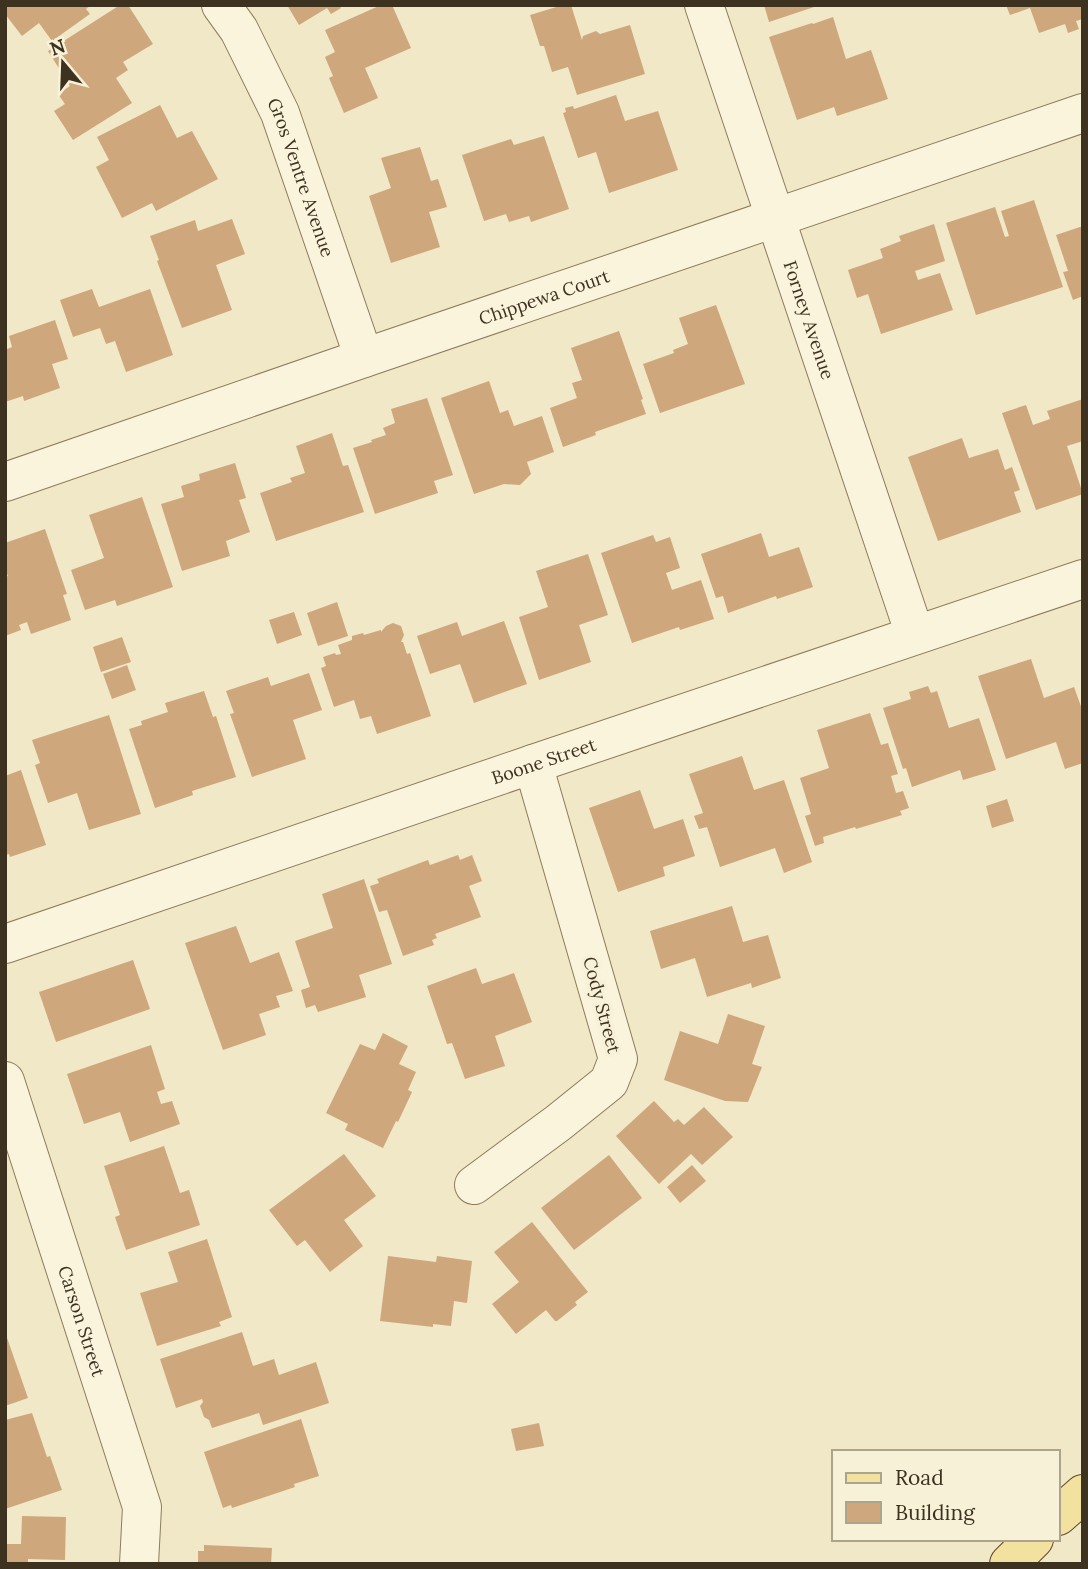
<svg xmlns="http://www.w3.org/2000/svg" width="1088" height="1569" font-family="Lora,serif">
	<rect width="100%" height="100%" fill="#f0e8c7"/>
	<!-- building -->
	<g fill="#cfa77c">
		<path d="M5,5H91L86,9L90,14L52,41L39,23L22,36L5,14Z"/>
		<path d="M120,5H128L153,44L123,62L128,70L116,78L132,103L73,140L54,111L65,104L58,94L70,86L48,51Z"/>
		<path d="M287,5H339L341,8L331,14L327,8L299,25Z"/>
		<path d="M381,5H392L411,48L365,68L378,98L344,113L329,78L333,76L325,57L335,52L325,30Z"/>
		<path d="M563,5H571L582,40L583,36L596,31L600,34L630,25L645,74L577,95L568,67L552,72L544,46H540L530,15Z"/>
		<path d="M764,5H817V6L769,22Z"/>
		<path d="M1006,5H1083V19L1076,21L1079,29L1068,33L1065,24L1039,33L1030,8L1010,15Z"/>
		<path d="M833,17L846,59L871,50L888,99L837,116L834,107L797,120L769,37L812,23L813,24Z"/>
		<path d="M616,95L625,121L658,111L678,170L609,193L596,152L578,158L563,113L566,112L565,108L573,106L574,109Z"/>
		<path d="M160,105L177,138L192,131L218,179L156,211L152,203L122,218L96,167L109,160L97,137Z"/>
		<path d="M544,136L569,209L531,222L529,216L509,222L506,214L484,221L462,155L511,139L514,145Z"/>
		<path d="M420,147L431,181L438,179L447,207L429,212L440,247L391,263L369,196L391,188L381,158Z"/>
		<path d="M1034,200L1063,287L976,315L946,223L995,207L1005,237L1009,236L1001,211Z"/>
		<path d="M232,219L245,254L216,265L232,310L182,328L157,261L159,260L150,236L195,220L198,231Z"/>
		<path d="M934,224L945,261L915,271L918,280L940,273L953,310L881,334L868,294L857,298L848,270L883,258L880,249L901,241L899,236Z"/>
		<path d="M1083,226V296L1073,300L1063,272L1068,271L1056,235Z"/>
		<path d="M92,289L99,307L150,289L173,355L126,372L115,341L106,344L100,328L73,337L60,300Z"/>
		<path d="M716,305L745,384L660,413L643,364L674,353L673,350L688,344L679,318Z"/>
		<path d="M55,320L68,359L52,364L60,388L24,401L23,396L5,402V350L12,347L9,336Z"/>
		<path d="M619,331L643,399L641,400L646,414L595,432L596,435L563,447L550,408L577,398L572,383L582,380L571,348Z"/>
		<path d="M489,381L500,413L508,410L514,426L542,416L554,452L527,462L531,474L520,485L504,484L474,494L441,398Z"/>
		<path d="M427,398L453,475L434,481L438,493L375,514L353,448L372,442L371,440L386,435L383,428L395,423L391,409Z"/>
		<path d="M1083,399V441L1067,446L1083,494L1036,510L1002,413L1026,405L1033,425L1050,419L1047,411Z"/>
		<path d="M332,433L343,466L348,465L364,512L276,541L260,493L292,482L290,478L305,473L296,446Z"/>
		<path d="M962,438L969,458L998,449L1005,470L1012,467L1020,490L1014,492L1021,512L938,541L908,457Z"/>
		<path d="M235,463L246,498L239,500L250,532L226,541L230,556L182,571L161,504L184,497L181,486L200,480L199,474Z"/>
		<path d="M142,497L173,587L117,606L115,600L85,610L71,570L104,558L89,515Z"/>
		<path d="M45,529L67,594L63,595L71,620L31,634L27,622L19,625L21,630L5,636V577L8,576L5,569V543Z"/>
		<path d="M761,533L769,557L799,547L813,587L777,599L776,596L728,613L723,596L716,598L701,554Z"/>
		<path d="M653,535L656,542L670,537L680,568L666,573L672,590L701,580L714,619L680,630L679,627L632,643L601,553Z"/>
		<path d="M588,554L608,615L579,625L591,662L539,680L519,617L548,607L536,571Z"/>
		<path d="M337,602L348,636L318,646L307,613Z"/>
		<path d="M294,612L302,635L277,644L269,620Z"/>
		<path d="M504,621L527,684L474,703L460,664L430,674L417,636L457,622L462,636Z"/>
		<path d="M393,623L401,626L404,635L401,642H403L407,654L410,653L431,716L377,734L371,716L360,719L354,700L334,707L321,668L326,666L323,657L335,653L336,655L341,654L338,645L352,640V636L363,633L364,635L381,630V632L386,626Z"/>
		<path d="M122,637L131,662L101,672L93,647Z"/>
		<path d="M1031,659L1044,698L1074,687L1083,712V763L1065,769L1056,742L1006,759L978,676Z"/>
		<path d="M127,665L136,690L112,699L103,674Z"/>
		<path d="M309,673L322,710L293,720L306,759L252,777L230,714L234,713L226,691L268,677L271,686Z"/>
		<path d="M928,686L931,693L937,691L949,728L979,718L996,770L963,780L960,770L912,787L906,768L903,769L883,708L911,699L909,692Z"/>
		<path d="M204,691L213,717L216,716L236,777L192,791L193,795L155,808L129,729L142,725L141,721L168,712L165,703Z"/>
		<path d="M870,713L881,745L888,743L898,774L891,776L896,793L903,791L909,808L900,811L902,815L856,829L855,827L823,837L824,843L815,846L805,816L811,814L800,778L829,768L817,730Z"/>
		<path d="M109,715L141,814L89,830L77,793L48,803L35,765L40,763L32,740Z"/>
		<path d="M742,756L754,790L784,780L812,862L784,873L775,848L720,867L707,827L699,829L694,816L703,813L689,774Z"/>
		<path d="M21,770L46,845L10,857L9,854L5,855V776Z"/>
		<path d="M640,790L654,829L683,819L695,856L663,867L665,876L618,892L589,808Z"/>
		<path d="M1007,799L1014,821L992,828L986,806Z"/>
		<path d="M458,855L460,860L472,855L482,881L469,886L481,917L435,934L437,938L432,940L434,945L403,956L387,910L379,912L370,886L379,883L377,879L428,860L430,865Z"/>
		<path d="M364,879L392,964L359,975L366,997L318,1012L315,1005L306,1008L301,990L310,987L295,941L333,928L322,894Z"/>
		<path d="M732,906L743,942L768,935L781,978L752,988L751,983L707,997L695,958L661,969L650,931Z"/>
		<path d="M236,926L250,963L279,952L293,991L276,996L280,1007L259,1014L266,1035L223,1050L185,943Z"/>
		<path d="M133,960L150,1009L56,1042L39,992Z"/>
		<path d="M476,968L482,984L514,973L532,1022L495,1036L505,1066L465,1079L452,1043L447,1044L427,986Z"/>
		<path d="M728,1014L765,1026L752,1064L762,1067L748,1102L725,1101L664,1080L680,1031L718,1044Z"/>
		<path d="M383,1033L408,1046L399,1064L416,1072L408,1090L412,1092L398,1122L396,1121L383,1148L345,1130L348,1124L326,1113L360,1044L375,1050Z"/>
		<path d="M151,1045L165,1089L157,1092L161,1104L172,1101L180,1124L130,1142L120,1112L84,1124L67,1074Z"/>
		<path d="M654,1101L674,1122L678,1119L684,1125L704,1107L733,1137L702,1165L691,1154L659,1184L616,1136Z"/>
		<path d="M164,1146L180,1193L189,1190L200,1225L126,1250L115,1217L120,1215L104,1166Z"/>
		<path d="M344,1154L376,1196L344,1220L363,1246L330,1272L305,1240L297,1246L269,1210Z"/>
		<path d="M609,1155L642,1198L574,1250L541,1208Z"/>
		<path d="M692,1165L706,1181L680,1203L667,1187Z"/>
		<path d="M532,1222L588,1292L575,1302L577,1305L557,1321H555L546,1310L516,1334L492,1304L519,1282L494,1252Z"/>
		<path d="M207,1239L232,1317L219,1322L221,1326L157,1346L140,1293L178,1282L168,1252Z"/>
		<path d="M388,1256L436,1262L437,1256L472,1261L467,1303L454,1301L451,1326L433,1324V1327L380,1321Z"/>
		<path d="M5,1332L28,1398L5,1406Z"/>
		<path d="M242,1332L253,1366L274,1359L279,1375L316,1362L329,1403L263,1425L259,1413L212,1428L209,1420L204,1417L200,1406L203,1402L202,1399L176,1408L160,1359Z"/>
		<path d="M32,1413L47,1457L50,1456L62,1490L5,1509V1420Z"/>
		<path d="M301,1419L319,1476L294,1484L295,1487L232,1508L231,1505L223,1508L204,1452Z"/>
		<path d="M539,1423L544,1446L516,1451L511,1429Z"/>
		<path d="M22,1516L66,1517L65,1560L28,1559V1564H5V1544H21Z"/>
		<path d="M204,1545L272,1548L271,1564H198V1551H204Z"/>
	</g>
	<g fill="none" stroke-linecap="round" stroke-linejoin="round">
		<!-- minor casing -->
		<g stroke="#8d7b5c" stroke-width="40">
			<g id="minor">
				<path id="s1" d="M221,5L239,30L280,113L364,358"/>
				<path id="s2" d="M704,5L915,635"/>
				<path id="s3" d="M5,482L364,358L1083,113"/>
				<path id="s4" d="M5,944L533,764L1083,579"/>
				<path id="s5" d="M5,1081L142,1507L139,1564"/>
				<path d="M474,1185L558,1123L609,1082L618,1059L533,764"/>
			</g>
		</g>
		<!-- primary casing -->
		<g stroke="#5b4830" stroke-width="40">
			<g id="primary">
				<path d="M1058,1516L1083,1494"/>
				<path d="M1009,1564L1034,1539"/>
			</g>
		</g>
		<!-- minor -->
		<use href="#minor" stroke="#faf4dc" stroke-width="38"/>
		<!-- primary -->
		<use href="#primary" stroke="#f3e19f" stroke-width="38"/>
	</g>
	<g text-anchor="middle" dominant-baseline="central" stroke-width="7" stroke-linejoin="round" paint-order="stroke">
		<!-- street labels -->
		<g font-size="18" fill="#3d3120" stroke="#f7f1d8">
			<text stroke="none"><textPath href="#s1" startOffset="191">Gros Ventre Avenue</textPath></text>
			<text stroke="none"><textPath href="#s3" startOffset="570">Chippewa Court</textPath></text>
			<text stroke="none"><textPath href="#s2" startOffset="332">Forney Avenue</textPath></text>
			<text stroke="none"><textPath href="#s4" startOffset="569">Boone Street</textPath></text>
			<text transform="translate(602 1005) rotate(75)">Cody Street</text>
			<text stroke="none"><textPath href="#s5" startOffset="252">Carson Street</textPath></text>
		</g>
	</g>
	<!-- border -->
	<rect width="1088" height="1569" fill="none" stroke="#3d3120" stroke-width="14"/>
	<!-- legend -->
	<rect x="832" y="1450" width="228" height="91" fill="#f7f1d8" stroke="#ada48e" stroke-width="2"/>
	<rect x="846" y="1473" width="35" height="10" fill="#f3e19f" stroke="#ada48e" stroke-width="2"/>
	<text x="895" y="1485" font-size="21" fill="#3d3120">Road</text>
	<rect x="846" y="1502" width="35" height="21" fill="#cfa77c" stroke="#ada48e" stroke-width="2"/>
	<text x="895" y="1520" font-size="21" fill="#3d3120">Building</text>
	<!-- north arrow -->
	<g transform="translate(63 63) rotate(341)" stroke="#f7f1d8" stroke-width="5" paint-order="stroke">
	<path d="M0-5L12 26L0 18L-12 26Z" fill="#3d3120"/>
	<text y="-10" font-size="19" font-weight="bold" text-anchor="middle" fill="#3d3120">N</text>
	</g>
</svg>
